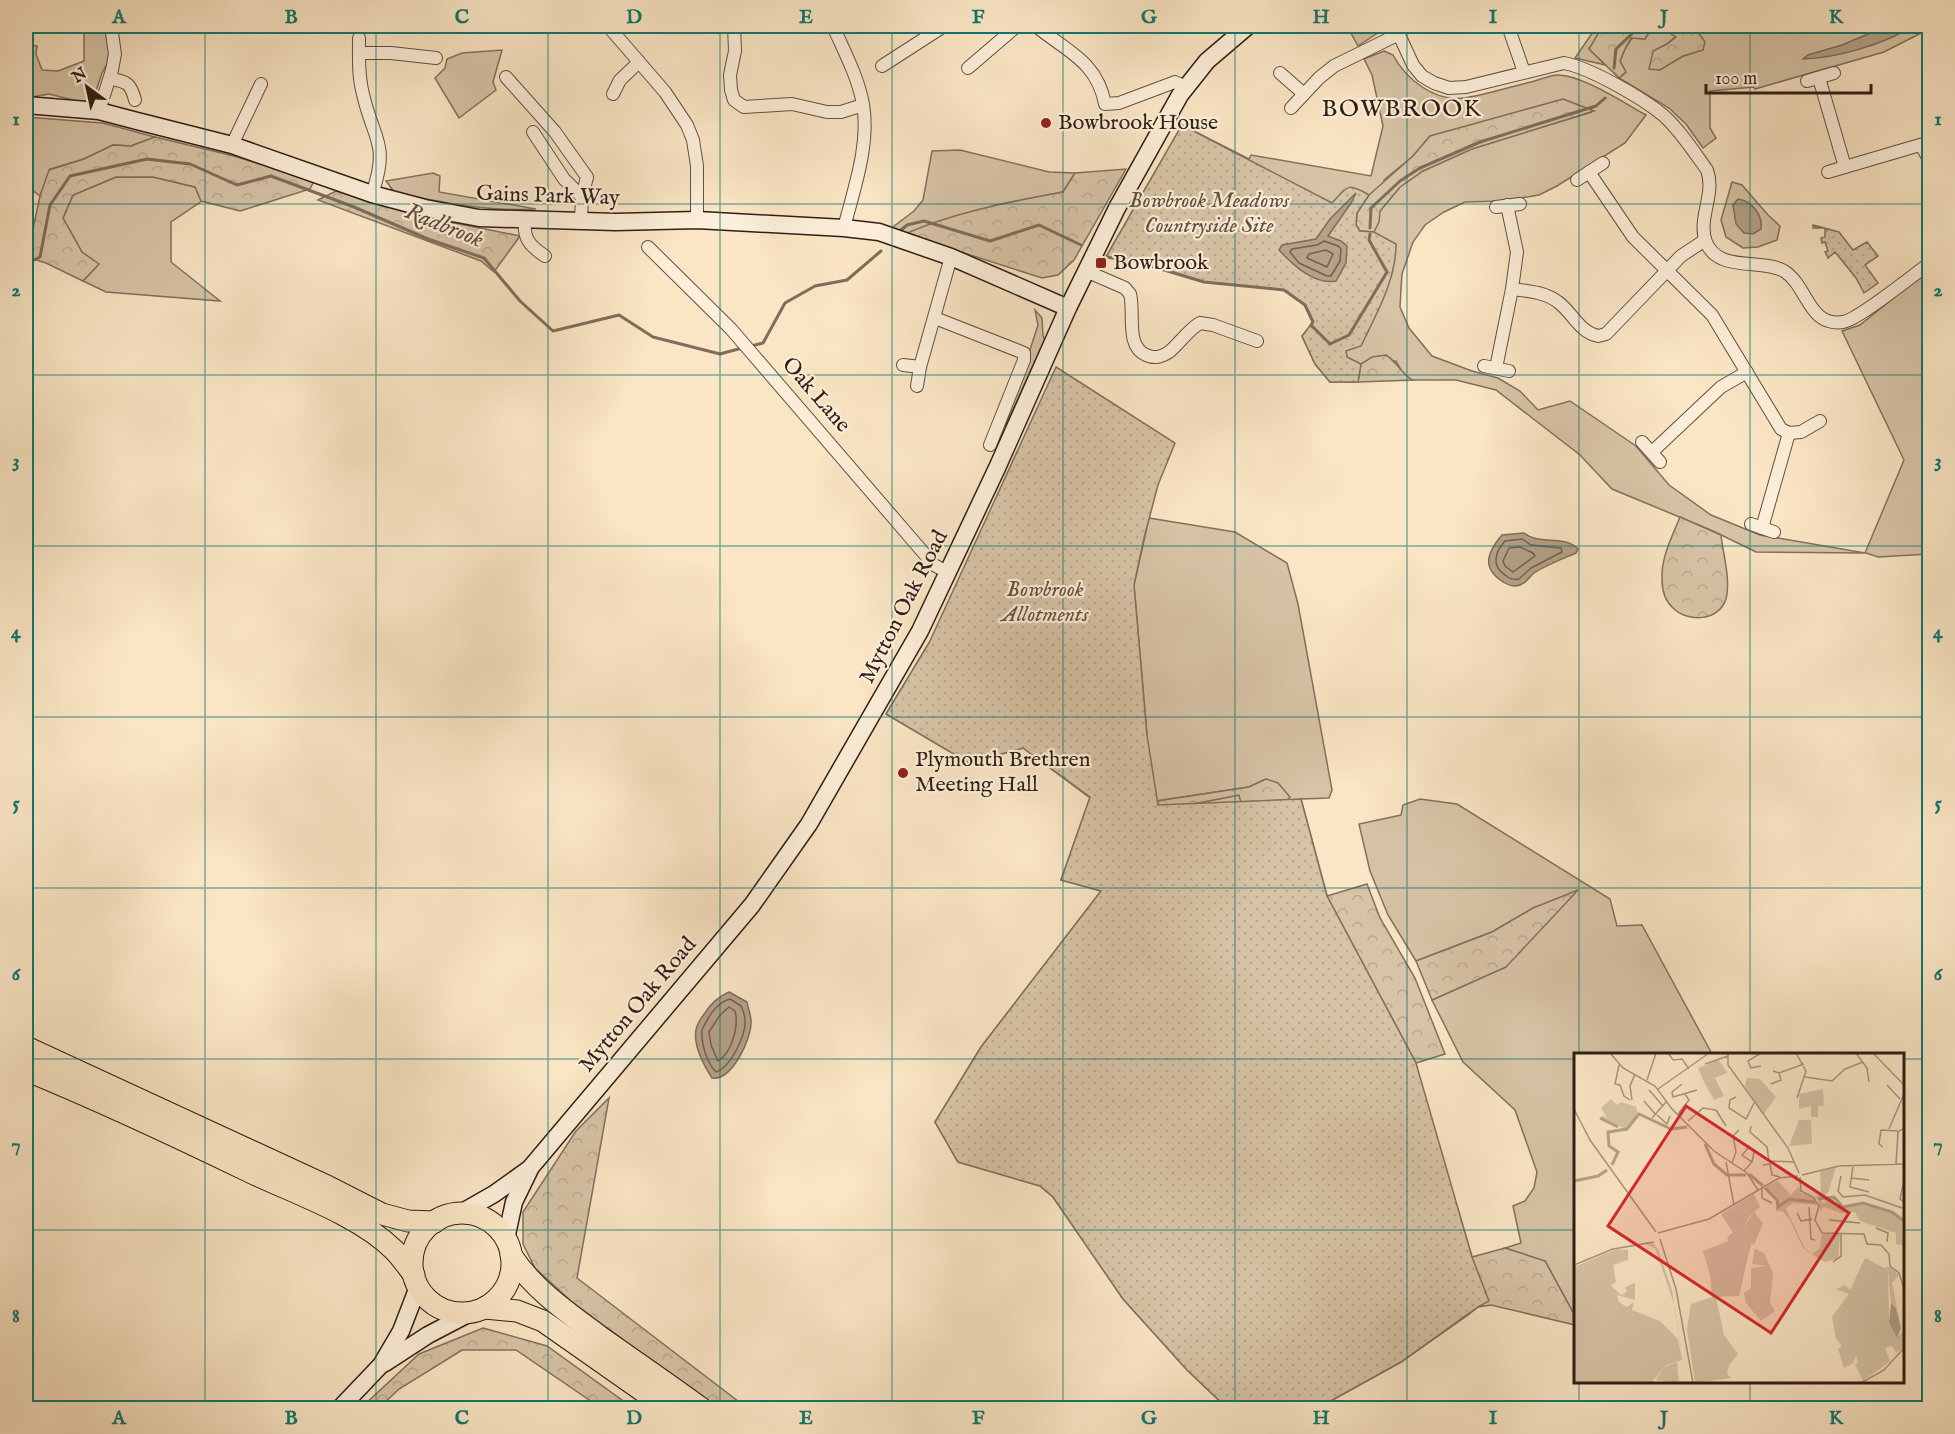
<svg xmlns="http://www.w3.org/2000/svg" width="1955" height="1434" font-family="'IM FELL English',serif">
	<defs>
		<pattern id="forest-crowns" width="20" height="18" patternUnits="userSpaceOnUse" patternTransform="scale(1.5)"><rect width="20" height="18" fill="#d7c3a6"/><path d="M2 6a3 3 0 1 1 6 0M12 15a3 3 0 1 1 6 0" fill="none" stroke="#b9a78e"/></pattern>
		<pattern id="park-dots" width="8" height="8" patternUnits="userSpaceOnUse" patternTransform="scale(1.5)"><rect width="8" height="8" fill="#d7c3a6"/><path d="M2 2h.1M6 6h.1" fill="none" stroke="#b9a78e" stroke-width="1.8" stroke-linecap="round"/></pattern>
	</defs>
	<rect width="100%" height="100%" fill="#fae5c4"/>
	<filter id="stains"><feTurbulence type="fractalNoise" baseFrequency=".00333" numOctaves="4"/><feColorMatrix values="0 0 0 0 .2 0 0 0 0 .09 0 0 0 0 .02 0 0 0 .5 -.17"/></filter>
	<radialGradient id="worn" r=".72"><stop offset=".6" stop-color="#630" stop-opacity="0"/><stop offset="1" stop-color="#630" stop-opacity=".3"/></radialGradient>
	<!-- grass -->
	<g fill="#d7c3a6" stroke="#82705e" stroke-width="1.5" fill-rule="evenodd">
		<path d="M84,26H107L112,55L102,73L94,97L85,103L49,94L26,98V36L29,37L28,45L37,46L36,54L42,70L58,71L84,61Z"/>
		<path d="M1347,26H1359L1363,28L1385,26V28L1358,46Z"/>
		<path d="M1597,26H1625L1619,32L1589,48L1605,65L1575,58Z"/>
		<path d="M1653,26H1659L1676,36L1667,44L1653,52L1659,70L1683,56L1703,50L1698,31L1691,26H1929V29L1884,52L1755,89L1754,87L1710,91V128L1716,138L1703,148L1686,124L1669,108L1619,78L1626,72L1620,61L1625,49L1632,38L1645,39Z"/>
		<path d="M502,50L493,82L496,90L459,118L435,78L445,68L447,59L462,53Z"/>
		<path d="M1384,51L1393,55C1406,79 1434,102 1464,98C1486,95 1509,87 1531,82C1539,80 1550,75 1558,75C1582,75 1624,103 1646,115L1625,143L1557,186L1539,195L1502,201L1465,202L1444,212L1425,225L1413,242L1402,274L1401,289L1400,307L1409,328L1432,356L1472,371L1498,378L1520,391L1538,410L1570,401L1636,446L1669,485L1711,515L1760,535L1865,553L1904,460L1842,331L1860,325L1929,269V554L1878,557L1866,553L1756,552L1713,531L1612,489L1580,455L1496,390L1456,380H1412L1404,375L1396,361L1361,364L1358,382H1330L1315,364L1302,336L1313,322L1305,305L1284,290L1204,282L1134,260L1106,257L1182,125L1249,159L1251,155L1371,176L1383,126L1372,75L1364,59ZM1592,112L1471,149L1423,171L1400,187L1380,211L1384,180L1413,156L1430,136Z"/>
		<path d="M26,117L103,123L155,137L131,146L113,145L84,159L50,169L40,196L26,185Z"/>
		<path d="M960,150L1049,172L1075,173L1063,192L995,205L905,234L889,230L914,211L923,200L932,151Z"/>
		<path d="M433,173L440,176L439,192L536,209C489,212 441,202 395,193L386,181Z"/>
		<path d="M116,177H153L195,187L202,201L171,222V262L220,301L106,292L83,281L98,264L82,252L63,218L73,195Z"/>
		<path d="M1732,182L1742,185L1768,215L1780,226L1777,240L1758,247L1743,248L1726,237L1721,220Z"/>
		<path d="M1035,310L1042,318L1043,336L1045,340L1005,427L1038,325Z"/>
		<path d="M1149,518L1235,532L1287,563L1298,604L1332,790L1329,798L1301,799L1343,955L1373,981L1416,1063L1450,1259L1468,1315L1401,1362L1318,1408H1227L1187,1370L1123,1299L1053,1197L1040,1186L958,1162L935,1122L981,1047L1101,891L1061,880L1090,798L1023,748L969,763L886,714L929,643L1147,735L1134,585ZM1266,779L1239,795L1156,811L1157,801L1249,787Z"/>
		<path d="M1420,799L1457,804L1610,899L1617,926L1642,925L1712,1054H1576L1575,1316L1545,1261L1505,1248L1521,1243L1513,1206L1525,1201L1534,1188L1537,1172L1515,1110L1463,1062L1432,1000L1506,967L1533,908L1492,932L1416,961L1388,915L1370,871L1359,824L1401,815L1403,805Z"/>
	</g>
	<!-- forest -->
	<g fill="url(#forest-crowns)" stroke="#82705e" stroke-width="1.5">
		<path d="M1625,26H1653L1645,39L1631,38L1625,49L1620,61L1626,72L1619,78L1589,49L1599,32H1619Z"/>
		<path d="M1659,26C1683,25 1691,20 1705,42L1703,50L1683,56L1660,70L1649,69L1653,51L1667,44L1676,37Z"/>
		<path d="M1563,99L1594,111L1472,149L1423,171L1400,187L1380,211L1379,222L1374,232L1360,231L1356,225L1357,213L1369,195L1413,156L1430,136Z"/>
		<path d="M155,137L234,156L314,181L310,189L240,211L201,201L195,187L153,177H116L73,195L63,218L82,252L99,264L83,281L46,263L27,257L40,196L49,170L84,159L113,145L131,146Z"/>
		<path d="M1126,169L1074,260L1058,275L1042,278L905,234C955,212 1010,202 1063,192L1075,173Z"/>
		<path d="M336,191L420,216L520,236L494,272L481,261L318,200Z"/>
		<path d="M1386,355C1397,362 1401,373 1412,380L1358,382L1361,364L1372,357Z"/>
		<path d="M1680,517L1721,535C1723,554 1731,580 1726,599C1719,621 1688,623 1673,608C1665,601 1662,589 1662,579C1661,557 1672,537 1680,517Z"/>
		<path d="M1266,779L1278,783L1290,797L1283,805L1245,820L1239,795L1156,811L1157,801L1249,787Z"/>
		<path d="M1367,884L1380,918L1415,978L1445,1054L1416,1063L1327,896Z"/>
		<path d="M1578,890L1506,967L1432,1000L1416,961L1492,932L1533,908Z"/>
		<path d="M609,1098L577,1278L747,1408H715L571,1301L535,1268L523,1244V1212L576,1131Z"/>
		<path d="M1456,1203L1472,1257L1505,1248L1545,1261L1575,1316V1325L1491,1305L1478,1307L1468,1315L1450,1259Z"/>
		<path d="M483,1328L547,1346L633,1408H601L516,1350H462L399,1389L379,1408H361L419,1354Z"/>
	</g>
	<!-- park -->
	<g fill="url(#park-dots)" stroke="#82705e" stroke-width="1.5">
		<path d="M1182,125L1332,203C1348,186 1347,182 1369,195L1357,213L1356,225L1360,231L1374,232L1396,244C1396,281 1376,314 1361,346L1346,351L1347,357L1361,364L1358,382H1330L1315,364L1302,336L1313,322L1305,305L1284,290L1204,282L1134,260L1106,257Z"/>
		<path d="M1813,225L1839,232L1853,250L1867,242L1878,256L1865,265L1878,283L1864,293L1856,278L1835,252L1828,258L1825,252L1828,251L1825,242L1822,243L1821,238L1825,237V228H1813Z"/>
		<path d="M1056,367L1175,443L1158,485L1144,538L1134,585L1147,735L1158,805L1301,799L1327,896L1416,1063L1472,1257L1489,1301L1478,1307L1401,1362L1318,1408H1227L1187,1370L1123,1299L1053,1197L1040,1186L958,1162L935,1122L981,1047L1101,891L1061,880L1090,797L1023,748L969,763L886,714L929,643Z"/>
	</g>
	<!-- water -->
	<g fill="#b5a188" stroke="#7f6d5a" stroke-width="1.5">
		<path d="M1887,26H1913C1885,44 1837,58 1803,59L1808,55L1842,45Z"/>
		<path d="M1356,193L1351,203L1328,236L1341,241L1347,246L1346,263L1336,281C1314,285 1293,265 1279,250L1282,245L1316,239L1330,219Z"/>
		<path d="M1738,199C1752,201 1763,215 1761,229L1753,234L1744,233L1736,224L1733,205Z"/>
		<path d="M1524,533C1540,546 1564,534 1578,549L1576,553C1562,559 1546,565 1534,573C1528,578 1524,586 1515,586C1506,586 1493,576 1490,568C1485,557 1496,542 1502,535Z"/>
		<path d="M729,992L747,1002C748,1008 751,1015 751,1021C752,1038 732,1081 712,1078C704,1066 693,1045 696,1030C697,1024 701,1018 705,1013C711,1003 718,997 729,992Z"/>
	</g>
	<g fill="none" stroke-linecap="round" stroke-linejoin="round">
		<!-- shore -->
		<g stroke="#72604e" stroke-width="1.5">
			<path d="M1324,241L1338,246L1341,249L1340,261L1331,276H1327L1299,263L1290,252L1292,249L1317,245Z"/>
			<path d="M1326,250L1333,254L1327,267L1307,258L1309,254Z"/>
			<path d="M1522,539L1531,545L1561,548L1562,552L1531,568L1519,579C1513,580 1510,579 1505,575C1491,566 1495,552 1505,541Z"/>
			<path d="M1520,547L1533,553L1535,556L1513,572L1505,566L1503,561L1509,548Z"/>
			<path d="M730,999L741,1006C743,1010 745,1015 745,1020C746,1035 731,1067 716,1072C707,1063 701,1044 702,1030C708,1017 716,1003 730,999Z"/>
			<path d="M729,1007L735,1011C739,1025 732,1053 718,1061L711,1045L709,1032L720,1015Z"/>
		</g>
		<!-- stream -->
		<g stroke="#7f6d5a" stroke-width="3">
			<path d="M1614,68L1616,49L1640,26"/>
			<path d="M1370,228L1371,208L1400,181L1420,168L1480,142L1596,106L1605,98"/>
			<path d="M900,231L907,225L924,221L990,241L1039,225L1081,245"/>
			<path d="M1106,257L1134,261L1204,282L1284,290L1305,305L1313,322L1311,325L1330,344L1349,335L1387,272L1369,240L1370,234"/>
			<path d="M26,264L40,257L50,205L70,176L147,159L190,164L237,185L271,176L354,207L428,239L484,258L520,301L553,331L619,315L653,337L720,354L742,348"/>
			<path d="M751,346L763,343L785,303L815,286L847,280L881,251"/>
		</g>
		<!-- street casing -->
		<g stroke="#615041" stroke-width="14">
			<g id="street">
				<path d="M608,26L665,92L687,125L693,140L697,166V220"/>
				<path d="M734,26L735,51L730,75L731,90L734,100L744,107L792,104L827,112H841L863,105"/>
				<path d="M833,26C844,51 858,77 863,104C870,145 854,188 844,228"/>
				<path d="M1036,26C1066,51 1097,61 1105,104L1119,103L1175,82L1186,87"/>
				<path d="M1395,26L1413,65L1422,76L1434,83L1449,88L1466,87L1564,63C1590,68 1641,97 1663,115C1680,130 1694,152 1707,170C1716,194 1697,219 1706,242C1718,273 1762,258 1784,271C1808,286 1808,327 1843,322C1858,320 1913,275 1930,263"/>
				<path d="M1508,26L1524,72"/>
				<path d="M359,38C359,56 358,76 363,94C373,140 390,143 372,194"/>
				<path d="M359,53H391L436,58"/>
				<path d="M882,66L944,26"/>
				<path d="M968,68L1017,26"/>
				<path d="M1280,73L1304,94"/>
				<path d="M506,77L555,132L587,177L582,197L581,220"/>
				<path d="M1819,78L1845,167"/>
				<path d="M110,79C127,81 131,84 135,100"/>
				<path d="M1807,81L1834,73"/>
				<path d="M613,94L620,80L639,62"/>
				<path d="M1291,108L1319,78L1334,66L1399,34"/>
				<path d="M99,111L112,70L115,54L111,26"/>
				<path d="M533,132L564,179L582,197"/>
				<path d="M232,145L261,84"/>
				<path d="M1921,145L1930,161"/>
				<path d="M1589,172L1633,237L1712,315L1781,429L1789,433L1801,432L1820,421"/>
				<path d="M1828,172L1930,142"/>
				<path d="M1577,180L1603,163"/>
				<path d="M1496,207L1520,204"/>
				<path d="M525,220C523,239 530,246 545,256"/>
				<path d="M648,247L731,329L934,565L949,573"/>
				<path d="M1086,271L1125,288L1130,294C1135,312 1125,346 1146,355C1155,359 1161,357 1169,352C1180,343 1188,330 1200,323L1213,325L1257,341"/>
				<path d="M1512,289C1528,291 1545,292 1558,302C1573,313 1579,332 1598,336L1606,334L1681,256L1705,240"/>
				<path d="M935,318L1024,353V360L990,445"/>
				<path d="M903,365L920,367"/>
				<path d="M1484,366L1509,371"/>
				<path d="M1496,368L1512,289L1517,252L1507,205"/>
				<path d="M917,386L920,367L951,257"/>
				<path d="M1642,442L1660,462"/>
				<path d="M1652,452L1721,387L1747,372"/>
				<path d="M1751,524L1774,532"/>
				<path d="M1762,528L1789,433"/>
			</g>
		</g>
		<!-- secondary casing -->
		<g stroke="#2e1e15" stroke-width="19">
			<g id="secondary">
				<path d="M26,105L99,111L137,121L232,145L372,194L425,208L479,218L616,222L697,220L844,228L879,232L951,257L1068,308"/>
				<path d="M459,1214L494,1194L529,1169"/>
				<path d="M506,1239L514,1202L531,1167L752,905L809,824L920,631L997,468L1068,308L1117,208L1180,95L1207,61L1248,26"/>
				<path d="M385,1363L428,1335L472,1312"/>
				<path d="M340,1408L381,1365L401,1331L418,1287"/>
			</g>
		</g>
		<!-- highway casing -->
		<g stroke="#2e1e15" stroke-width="23">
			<g id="highway">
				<path d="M26,1047L327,1186L382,1214L408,1221L435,1222"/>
				<path d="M26,1070C101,1101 176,1136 250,1172C294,1193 359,1215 394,1250C401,1257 407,1266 414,1275"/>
				<circle cx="462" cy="1263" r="50"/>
				<path d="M511,1255C533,1289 567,1312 599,1336C633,1360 668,1384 701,1408"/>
				<path d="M485,1308L517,1311L543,1321L667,1408"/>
			</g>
		</g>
		<!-- street -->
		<use href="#street" stroke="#fceed9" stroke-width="12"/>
		<!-- secondary -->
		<use href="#secondary" stroke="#fceed9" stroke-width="16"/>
		<!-- highway -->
		<use href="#highway" stroke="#fae5c4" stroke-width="21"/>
	</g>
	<!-- grid -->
	<path fill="none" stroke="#0f766e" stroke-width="1.5" stroke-opacity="0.55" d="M205,26V1408M376,26V1408M548,26V1408M720,26V1408M892,26V1408M1063,26V1408M1235,26V1408M1407,26V1408M1579,26V1054M1750,26V1054M26,204H1930M26,375H1930M26,546H1930M26,717H1930M26,888H1930M26,1059H1576M1902,1059H1930M26,1230H1576M1902,1230H1930M1579,1382V1408M1750,1382V1408"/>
	<!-- markers -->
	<g fill="#8f2418" stroke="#fceed9" stroke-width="2">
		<circle cx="1046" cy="123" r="6"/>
		<rect x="1095" y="257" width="12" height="12" rx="3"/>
		<circle cx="903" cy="773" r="6"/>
	</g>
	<g text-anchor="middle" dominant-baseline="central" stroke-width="4.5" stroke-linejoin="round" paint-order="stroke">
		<!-- poi labels -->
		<g font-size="22" fill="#2e1e15" stroke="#fceed9" text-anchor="start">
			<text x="1058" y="123">Bowbrook House</text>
			<text x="1113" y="263">Bowbrook</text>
			<text x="915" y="760">Plymouth Brethren<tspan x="915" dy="25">Meeting Hall</tspan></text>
		</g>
		<!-- street labels -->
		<g font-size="22" fill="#2e1e15" stroke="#fceed9">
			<text transform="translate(548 196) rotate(2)">Gains Park Way</text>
			<text transform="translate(816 395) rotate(49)">Oak Lane</text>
			<text transform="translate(904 607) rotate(-63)">Mytton Oak Road</text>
			<text transform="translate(638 1005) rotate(-50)">Mytton Oak Road</text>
		</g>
		<!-- park labels -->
		<g font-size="22" font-style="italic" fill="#615040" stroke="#fceed9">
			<text x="1209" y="201">Bowbrook Meadows<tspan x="1209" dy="25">Countryside Site</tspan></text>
			<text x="1045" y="590">Bowbrook<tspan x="1045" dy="25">Allotments</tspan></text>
		</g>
		<!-- neighbourhood labels -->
		<g font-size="24" letter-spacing="1.5" fill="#2e1e15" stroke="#fceed9">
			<text x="1402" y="109">BOWBROOK</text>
		</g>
		<!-- water labels -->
		<g font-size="24" font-style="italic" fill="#5d4c3d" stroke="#fceed9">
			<text transform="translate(444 226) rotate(22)">Radbrook</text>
		</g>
	</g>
	<!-- overview -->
	<g transform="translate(1574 1053)">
		<rect width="330" height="330" fill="#fae5c4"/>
		<path d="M141,25L150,43L140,47L130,29ZM37,46L43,52L47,49L62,54L64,62L53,76L28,67V62L33,65L27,55ZM262,114L254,140L242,146L240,144L247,141L246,119ZM204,128L217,142L225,133L227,140L238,144L243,152L219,150L212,155L230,194L238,201L246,195L248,181H266L264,206L251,209L239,202L229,195L216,167L208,158H202L203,147L190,135ZM260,144V149L269,154L289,150L327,164L330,192L322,191V180L286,168L281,159L267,160L250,154L246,158L244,146L249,145L247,149L251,150V145ZM180,159L189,170L180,192L177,191L163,243L142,244L150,282L164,301L155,312L153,321L157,325L121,330L113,276L117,251L138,244L135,211L129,198L155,188L153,185L159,179L147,161L168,177ZM43,196L54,197V207L39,212L42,229L37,232L47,242L53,239L51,234L61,230V247L43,242L45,249L53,254L60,249L58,257L86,268L104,286L108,307L92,312L77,330H0V307L16,297L0,282V214ZM181,196L190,200L199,220L196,250L201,258L187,268L172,250L170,240L177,235V215L193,213L178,211ZM291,205L314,217L315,269L323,284L330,277V294L322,300L318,293L311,295L316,308L289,328L281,311L284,310L282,302L279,310L270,315L264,296L268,293L262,286L258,264L275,241L262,236L271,232L276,237Z" fill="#d7c3a6"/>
		<path d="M73,189L80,191L84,196L98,237L111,323L101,254L81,195L70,191L56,195ZM316,214L325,222L318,230L327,275L322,254L317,250L314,217L309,215ZM0,282L16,297L0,307ZM103,309L105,330L82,327L90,314Z" fill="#d7c3a6"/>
		<path d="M145,7L153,20L130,29L124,15ZM173,25L186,26L202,44L189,62L171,33ZM249,36L250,53H244V64H237V53L225,56V41ZM225,67H237L238,91L215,93ZM204,128L216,144L215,150L205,159L203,147L190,135ZM180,141L186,154L175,164L165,183L177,191L165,243H142L129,198L155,188L153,185L159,179L147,161Z" fill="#d7c3a6"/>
		<path d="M317,250L322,255L327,275L323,285L315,269Z" fill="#b5a188"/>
		<path fill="none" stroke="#b5a188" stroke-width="3" d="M26,65L44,74M131,91L140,111L153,122H172M38,112L44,99L35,93L34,79L53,76L65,61L97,76L113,74M175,121L189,133M0,128L24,123L33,117M191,135L203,147L204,154L214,147M214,146L241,149M244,146L260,144L269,154L289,150L318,159L330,168"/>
		<path fill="none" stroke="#a8957e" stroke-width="1.5" d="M36,0L49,15L81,33L98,56L140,98L173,120L184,137M94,0L99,7L108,6L115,16M154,0V12L214,95L225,120M187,0L174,8L177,15L187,13M222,0L232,18L223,45M282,0L293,15L295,29M299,0L330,32M131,11L154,3M45,12L41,31L46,32L50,43L56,47M199,18L205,20L230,11M231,24L258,28L271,16L289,9M73,27L82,0M108,31L98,39L99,44L123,37M197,31L207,27L205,20M313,32L326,46M84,36L135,0M75,37L89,53M162,44L156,47L155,55L172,66L180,50M58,47L56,33L61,21M70,48L82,62M0,56L16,87L82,179M142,57L152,73M104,61L115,47L111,41M83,62L93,71L96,63M78,65L92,49M114,68L129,55L142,57M177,73L176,79L193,94L195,108L220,109M315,76L330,41M176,93L168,102L178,109M309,94L305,91L307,77L324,78M152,109L160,152M158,110L162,99L159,83L165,77M322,111L324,79L330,75M189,112L196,111L198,122L206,124M279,113L276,134L295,139M170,118L178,109L180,99M228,122L265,113L330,111M267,123L264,138L269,144L291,142L328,155M226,124L227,138L239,144L245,153L241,167L248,180L290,181L293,191L307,192L315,201L316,213L325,220L330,236M277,125L295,127M329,132L326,146L330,149M188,135V145L198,150M235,154L237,186L241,187M223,160L227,168L238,166M255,167L286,170M302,175L314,180L313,189M84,180L135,166L205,125L224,123M86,186L102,236L119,330M259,209L267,203V180M0,212L39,196L80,189M287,330L310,317L330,295"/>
		<path fill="#d62828" fill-opacity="0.15" stroke="#d62828" stroke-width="3" d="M112,53L275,160L197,280L34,173Z"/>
		<rect width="330" height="330" fill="none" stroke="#2e1e15" stroke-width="3"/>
	</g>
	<!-- margin -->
	<rect width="1955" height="1434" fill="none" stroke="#fae5c4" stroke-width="66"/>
	<!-- north arrow -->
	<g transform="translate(87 87) rotate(327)" stroke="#fceed9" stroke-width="4.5" paint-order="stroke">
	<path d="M0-4.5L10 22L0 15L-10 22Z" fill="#2e1e15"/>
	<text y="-9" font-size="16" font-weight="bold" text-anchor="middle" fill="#2e1e15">N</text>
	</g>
	<!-- scale -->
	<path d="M1706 84v9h165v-9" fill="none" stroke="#2e1e15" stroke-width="3"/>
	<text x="1715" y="84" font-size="18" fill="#2e1e15" stroke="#fceed9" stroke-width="4.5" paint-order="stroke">100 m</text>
	<rect x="33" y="33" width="1889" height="1368" fill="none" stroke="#0f766e" stroke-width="2"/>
	<g font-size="20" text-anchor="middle" font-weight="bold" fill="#0f766e">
		<text x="119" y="23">A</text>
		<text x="291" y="23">B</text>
		<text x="462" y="23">C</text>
		<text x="634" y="23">D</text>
		<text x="806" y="23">E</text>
		<text x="978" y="23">F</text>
		<text x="1149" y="23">G</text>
		<text x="1321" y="23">H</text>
		<text x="1493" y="23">I</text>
		<text x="1664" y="23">J</text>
		<text x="1836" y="23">K</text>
		<text x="16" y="125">1</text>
		<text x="1938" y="125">1</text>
		<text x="16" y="296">2</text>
		<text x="1938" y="296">2</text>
		<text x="16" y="467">3</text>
		<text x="1938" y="467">3</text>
		<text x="16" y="638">4</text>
		<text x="1938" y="638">4</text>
		<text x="16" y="809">5</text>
		<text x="1938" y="809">5</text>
		<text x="16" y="980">6</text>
		<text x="1938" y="980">6</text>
		<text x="16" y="1151">7</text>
		<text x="1938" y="1151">7</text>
		<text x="16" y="1322">8</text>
		<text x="1938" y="1322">8</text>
		<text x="119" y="1424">A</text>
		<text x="291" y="1424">B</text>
		<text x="462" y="1424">C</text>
		<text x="634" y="1424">D</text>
		<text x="806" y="1424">E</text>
		<text x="978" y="1424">F</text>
		<text x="1149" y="1424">G</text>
		<text x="1321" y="1424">H</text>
		<text x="1493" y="1424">I</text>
		<text x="1664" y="1424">J</text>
		<text x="1836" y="1424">K</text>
	</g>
	<rect width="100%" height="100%" filter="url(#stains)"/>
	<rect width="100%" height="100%" fill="url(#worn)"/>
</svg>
